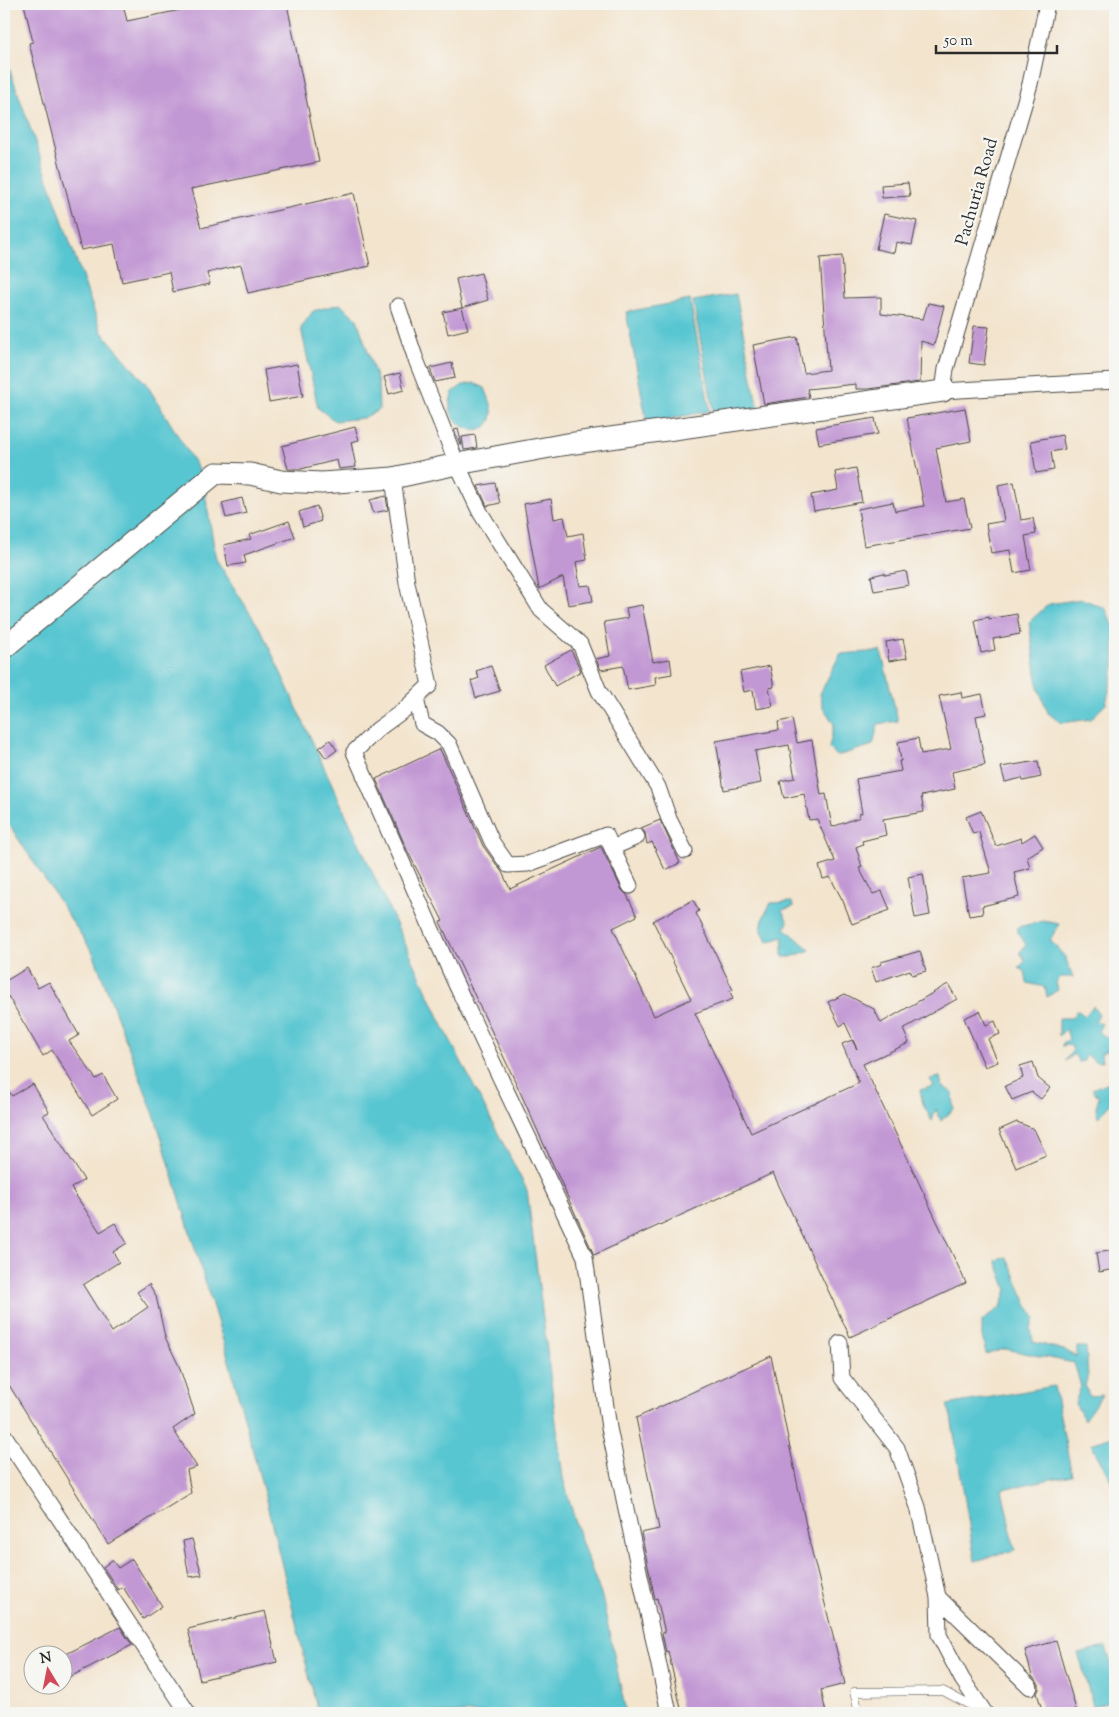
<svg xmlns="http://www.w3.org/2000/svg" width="1119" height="1717" font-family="'Sorts Mill Goudy',serif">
	<rect width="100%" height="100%" fill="#f6f6f2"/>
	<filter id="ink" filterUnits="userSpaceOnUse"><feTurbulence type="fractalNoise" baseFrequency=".02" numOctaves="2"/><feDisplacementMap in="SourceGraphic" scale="10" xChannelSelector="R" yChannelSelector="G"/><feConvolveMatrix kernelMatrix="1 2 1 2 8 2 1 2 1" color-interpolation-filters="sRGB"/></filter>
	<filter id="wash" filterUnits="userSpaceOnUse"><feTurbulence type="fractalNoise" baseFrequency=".0096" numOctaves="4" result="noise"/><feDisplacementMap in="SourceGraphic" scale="20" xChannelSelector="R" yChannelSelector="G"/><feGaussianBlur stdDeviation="1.12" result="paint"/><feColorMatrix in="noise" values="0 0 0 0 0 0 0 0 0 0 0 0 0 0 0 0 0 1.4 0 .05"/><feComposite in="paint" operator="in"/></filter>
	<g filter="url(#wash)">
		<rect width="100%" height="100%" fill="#f3e4cd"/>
		<!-- water -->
		<g fill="#59c6d1" stroke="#42787e">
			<path d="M4,53L101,331L147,385L202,475L216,559L262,632L443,1026L527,1190L563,1478L580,1538L602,1597L626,1713H318L267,1504L228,1357L156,1120L93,953L4,817Z"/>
			<path d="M736,294L758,410L715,418L693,301Z"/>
			<path d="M690,300L710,411L647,423L626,312Z"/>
			<path d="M340,304L357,319L378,383L379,410L363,418L335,421L318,408L301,328L313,311Z"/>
			<path d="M474,383L485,388C488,396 493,406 492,414C489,442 448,429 450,403C450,400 452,395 453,392L463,385Z"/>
			<path d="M1082,599L1105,608L1115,629L1114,668L1106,704L1091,719L1061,723L1048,713L1038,687L1029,622L1049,604Z"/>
			<path d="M881,651L898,721L878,724L873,745L837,756L829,748L834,724L823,707L820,694L840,654Z"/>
			<path d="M792,902L793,907L782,910L788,922L785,928L810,950L791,957H783V937L768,942L761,929L764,916L771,903Z"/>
			<path d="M1043,921L1059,924L1050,940L1065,957L1073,977H1061L1056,982L1058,990L1047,997L1045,987L1027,983L1025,971L1019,968L1025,961L1020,952L1026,945L1018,932V927Z"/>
			<path d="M1093,1006L1099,1014L1095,1021L1102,1024L1098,1031L1111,1041L1109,1050L1101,1053L1102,1062L1094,1061L1086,1054L1084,1061L1079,1062L1074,1054L1065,1061L1073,1050L1070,1045L1061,1046L1069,1039L1066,1029L1059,1036V1018H1072L1077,1010L1085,1016Z"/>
			<path d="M940,1077L942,1086L953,1093L954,1109L941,1121L936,1109L932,1121L923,1104L920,1090L934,1086L930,1079Z"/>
			<path d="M1112,1081L1115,1085V1105L1114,1102C1107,1105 1105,1112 1098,1117L1096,1108L1099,1097L1092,1089Z"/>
			<path d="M1007,1258C1017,1277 1023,1300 1035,1318L1031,1329L1033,1342L1064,1350L1077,1357V1347H1086L1088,1377L1085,1385L1089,1396L1102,1395L1084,1420L1075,1403L1081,1386L1074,1363L1005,1349L986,1354L982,1336V1321L1001,1307L1007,1290L996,1260Z"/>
			<path d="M1054,1386L1072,1475L1002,1489L1015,1550L975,1561L951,1416L947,1405Z"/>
			<path d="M1115,1436V1488L1091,1444Z"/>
			<path d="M1106,1647L1115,1677V1701L1093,1706L1081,1662L1078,1654Z"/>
		</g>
		<g id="blocks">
			<!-- building -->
			<g fill="#c298d4">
				<path d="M24,4H123L127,21L210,4H287L319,162L191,189L201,228L354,193L370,266L248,293L241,265L207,273L210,284L173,292L169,272L122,282L114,244L81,250L29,43L33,42Z"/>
				<path d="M908,183L910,196L882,198L881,185Z"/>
				<path d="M884,214L917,221L912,245L896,242L894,253L876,249Z"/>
				<path d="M842,256L845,298L881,297V314L923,319L928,303L944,306L934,345L921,341L920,382L868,389H856V384L807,389L809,397L764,404L753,345L797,337L804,373L828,370L820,258Z"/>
				<path d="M481,273L488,300L462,308L456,279Z"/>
				<path d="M462,308L468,329L448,334L443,312Z"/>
				<path d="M974,326L989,327L984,365L969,363Z"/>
				<path d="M452,363L455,378L435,382L430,368Z"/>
				<path d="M297,364L303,396L269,402L264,370Z"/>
				<path d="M400,373L404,390L389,394L384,377Z"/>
				<path d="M965,408L971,441L936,448L946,502L964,499L970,528L864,546L858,509L893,502L895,511L924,506L907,418Z"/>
				<path d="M875,418L878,434L819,444L816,428Z"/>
				<path d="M355,427L359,440L351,442L356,467L339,469L337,460L301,469H288L282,446Z"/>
				<path d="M458,429L462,445H460L454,430Z"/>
				<path d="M475,435L477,448L464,450L462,437Z"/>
				<path d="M1062,435L1065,449L1051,452L1054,470L1036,473L1031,441Z"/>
				<path d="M856,468L862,502L814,511L811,495L838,490L835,472Z"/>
				<path d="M1014,482L1021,520L1033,518L1036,534L1025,536L1031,570L1014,573L1010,550L991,553L986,524L1004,521L998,485Z"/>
				<path d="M495,483L500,503L487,506L478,486Z"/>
				<path d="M386,496L388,510L373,513L370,500Z"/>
				<path d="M242,498L246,513L226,518L222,503Z"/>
				<path d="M551,499L554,519L564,517L568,536L583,533L587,560L576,562L580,586L590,585L593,601L568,605L563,577L539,589L524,504Z"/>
				<path d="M317,506L321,521L303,527L299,512Z"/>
				<path d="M289,521L295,537L244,555L246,563L228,566L224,545L251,539L249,535Z"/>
				<path d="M906,571L909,585L874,591L871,576L884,573L885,575Z"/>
				<path d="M642,605L653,662L670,659L672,674L655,677L656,685L628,690L623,666L601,670L596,659L610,656L604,622L628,618L626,608Z"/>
				<path d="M1017,614L1020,634L993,639L995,650L981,653L975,620L989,617V619Z"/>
				<path d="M903,639L907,658L889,661L886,642Z"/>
				<path d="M571,650L581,671L555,686L544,665Z"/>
				<path d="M491,666L500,691L476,698L471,681L479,678L476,671Z"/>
				<path d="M770,666L774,687L769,688L773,706L756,709L753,690L744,692L740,672Z"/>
				<path d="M961,692L962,698L982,694L986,714L976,716L985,765L952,772L955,789L921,796L924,812L883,819L886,835L862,841L863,844L856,847L862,867L859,868L873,894L882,891L890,910L852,924L843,901L830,877L823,879L819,866L835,861L817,819L809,820L804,794L784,798L780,781L795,778L789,745L755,751L761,783L724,790L716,741L779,730L778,722L792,719L797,743L812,740L821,795L826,794L832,827L860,817L859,814L862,813L856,779L901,771L899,761H901L898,742L918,738L921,754L951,749L939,696Z"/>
				<path d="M330,740L337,750L326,758L319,748Z"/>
				<path d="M440,749L483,846L502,872L510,889L601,847L622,890L627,895L637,916L613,928L654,1016L691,999L653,921L693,900L699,911L696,913L733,990L730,991L733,999L695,1013L751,1133L859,1083L842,1044L852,1040L857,1049L845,1023L840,1026L828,1002L845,994L874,1009L881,1023L948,984L957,999L903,1029L909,1043L863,1064L966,1283L850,1337L773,1173L594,1255L516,1083L440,922L443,921L407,850L376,779Z"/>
				<path d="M1038,761L1041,777L1023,781L1022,778L1005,782L1001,767Z"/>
				<path d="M981,811L996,846L1021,838L1022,842L1035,834L1043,847L1027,857L1030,868L1014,872L1019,897L982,906L983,914L969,916L962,878L991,873L979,832L973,834L966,817Z"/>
				<path d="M660,820L680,863L665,870L652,842L647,844L645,833L641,828Z"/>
				<path d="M923,874L930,915L915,918L908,877Z"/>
				<path d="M920,951L926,971L912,975L910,970L876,982L871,968L882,964L881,962Z"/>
				<path d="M27,968L38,988L49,982L79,1035L69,1041L96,1079L103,1075L117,1099L92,1115L52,1050L43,1056L8,996L4,998V982Z"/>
				<path d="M980,1011L986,1025L995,1021L1000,1034L988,1039L998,1062L985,1067L964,1018Z"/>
				<path d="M1033,1062L1038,1078L1050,1088L1041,1099L1032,1092L1012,1100L1005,1086L1023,1078L1020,1066Z"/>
				<path d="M4,1083L12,1096L33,1084L49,1112L43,1115L84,1180L71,1188L100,1232L115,1223L127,1243L113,1252L119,1262L83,1285L112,1332L148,1307L137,1292L149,1284L156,1296L165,1337L179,1366L195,1414L173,1429L197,1467L187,1470L191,1493L108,1544L4,1377Z"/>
				<path d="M1017,1122L1034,1129L1046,1155L1016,1168L999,1130Z"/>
				<path d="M1115,1250V1269L1099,1272L1096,1253Z"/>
				<path d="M771,1356L809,1540L845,1684L821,1690L826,1713H682L668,1651L666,1652L662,1633H665L657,1598L655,1599L641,1533L659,1529L636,1418Z"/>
				<path d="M192,1539L202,1575L189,1577L183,1541Z"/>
				<path d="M132,1559L162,1606L143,1619L123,1587L118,1590L103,1567L112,1560L118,1568Z"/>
				<path d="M265,1611L277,1662L200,1680L188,1629Z"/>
				<path d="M120,1627L132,1645L62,1681V1656Z"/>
				<path d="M1056,1641L1077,1713H1043L1037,1693L1039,1689V1684L1032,1676L1025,1650Z"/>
			</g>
		</g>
	</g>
	<g filter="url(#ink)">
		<use href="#blocks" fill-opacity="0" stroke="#494743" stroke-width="1"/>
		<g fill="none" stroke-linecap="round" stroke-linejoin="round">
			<!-- lane casing -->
			<g stroke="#494743" stroke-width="9">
				<path id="lane" d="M859,1713L854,1692L943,1691L979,1710"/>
			</g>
			<!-- street casing -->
			<g stroke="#494743" stroke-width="17">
				<g id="street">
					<path d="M1047,4L1030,84L946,369L943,391L1115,381"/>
					<path d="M398,306L415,357L457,464L480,512L541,610L580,644L599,691L658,787L669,819L685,851"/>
					<path d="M393,478L407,583L430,685L404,710L378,729L354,752L454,980L585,1257L609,1428L669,1713"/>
					<path d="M416,699L422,724L438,733L449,744L492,842L508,865L528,864L606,835L612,848L637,837"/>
					<path d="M612,848L630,886"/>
					<path d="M840,1343L842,1378L897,1448L918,1507L938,1597L939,1635L962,1679L985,1713"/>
					<path d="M4,1435L188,1713"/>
					<path d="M938,1597L1030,1687"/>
				</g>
			</g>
			<!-- secondary casing -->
			<g stroke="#494743" stroke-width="23">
				<path id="secondary" d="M4,648L216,473L250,474L281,481L322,483L393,478L457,464L561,445L943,391"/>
			</g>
			<!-- lane -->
			<use href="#lane" stroke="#fff" stroke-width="8"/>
			<!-- street -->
			<use href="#street" stroke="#fff" stroke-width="15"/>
			<!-- secondary -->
			<use href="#secondary" stroke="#fff" stroke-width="21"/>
		</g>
	</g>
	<g text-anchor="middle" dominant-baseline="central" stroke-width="4.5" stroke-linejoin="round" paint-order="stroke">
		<!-- street labels -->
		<g font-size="18" fill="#2b2b2b" stroke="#f6f6f2">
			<text transform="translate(978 192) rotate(-74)">Pachuria Road</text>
		</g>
	</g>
	<!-- margin -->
	<rect width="1119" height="1717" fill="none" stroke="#f6f6f2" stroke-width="20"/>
	<!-- north arrow -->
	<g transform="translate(48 1670) rotate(350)"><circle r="24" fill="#f6f6f2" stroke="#a5a5a2"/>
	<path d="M0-4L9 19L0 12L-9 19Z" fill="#d1495b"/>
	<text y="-8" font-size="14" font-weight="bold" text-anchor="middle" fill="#2b2b2b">N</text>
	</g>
	<!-- scale -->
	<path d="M936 45v8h121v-8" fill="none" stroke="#2b2b2b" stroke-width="2.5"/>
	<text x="944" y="45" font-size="15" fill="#2b2b2b" stroke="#f6f6f2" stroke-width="4" paint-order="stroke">50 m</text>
</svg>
